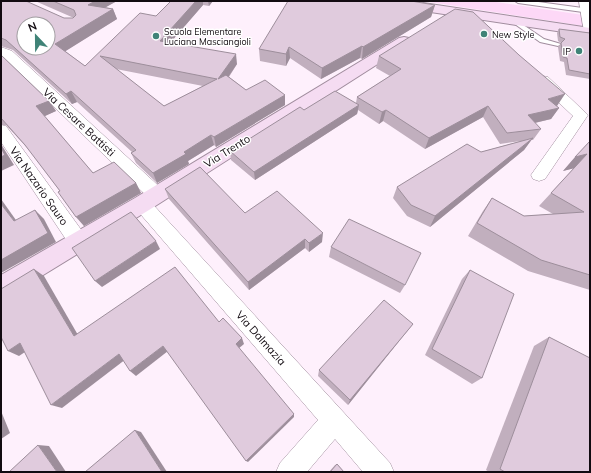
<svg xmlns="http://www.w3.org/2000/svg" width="591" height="473" font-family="Mulish,sans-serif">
	<rect width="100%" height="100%" fill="#fef0fc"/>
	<!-- green -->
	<path fill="#fdd8f7" d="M423,1H489L590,16V27Z"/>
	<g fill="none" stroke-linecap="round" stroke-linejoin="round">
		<!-- lane casing -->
		<g stroke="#a18d9e" stroke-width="2">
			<g id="lane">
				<path d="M515,1H531L590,9V13L518,3Z"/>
				<path d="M512,20H516L544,39L561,44L558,46L540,42L512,22Z"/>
			</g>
		</g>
		<!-- street casing -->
		<g stroke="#a18d9e" stroke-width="1">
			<g id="street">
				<path d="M579,1H590V36L584,32Z"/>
				<path d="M1,47L12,51L163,190L166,195L163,200L157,202L151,200L1,56Z"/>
				<path d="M543,76L548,77L588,115L545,179L539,181L533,179L531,175L573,116L538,83L536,80L538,77Z"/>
				<path d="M1,125L6,126L85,235L88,241L85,247L78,249L71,247L1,142Z"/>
				<path d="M142,197L148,199L390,463L394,472H363L335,439L307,472H276L280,463L318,420L136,209L133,204L136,199Z"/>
			</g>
		</g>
		<!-- secondary casing -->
		<g stroke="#a18d9e" stroke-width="2">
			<g id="secondary">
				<path d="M377,1H410L590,28V36L384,5Z"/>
				<path d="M404,37L409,38L411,41L409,44L149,210L9,296L1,299V275L135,198L399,38Z"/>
			</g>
		</g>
		<!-- lane -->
		<use href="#lane" fill="#fff" fill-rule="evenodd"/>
		<!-- street -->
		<use href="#street" fill="#fff" fill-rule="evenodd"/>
		<!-- secondary -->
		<use href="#secondary" fill="#f5dcf2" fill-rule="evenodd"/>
	</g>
	<!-- wall -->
	<g fill="#c1afbe" fill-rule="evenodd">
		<path d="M1,1L64,18H74L35,1H117L105,7L113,9L117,19L65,51L85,66L156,16L171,1H213L209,6L203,5L171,42L237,64L229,77L246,90L285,95V105L216,147L214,145L188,161L189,164L157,183L136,163L131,153L132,152L77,102L72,104L13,50L1,46ZM116,69L203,86L164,106Z"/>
		<path d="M435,5L431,17L362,59L360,58L321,79L290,58L286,66L260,61L259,49Z"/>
		<path d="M559,29L590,33V79L566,75L564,62L560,61L558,47L561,43L558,41L557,33Z"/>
		<path d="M1,55L49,101L56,111L44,116L93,173L136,183L141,193L84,226L60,191L30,151L6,125H1Z"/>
		<path d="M379,56L557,106H556L559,108L551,119L535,123L541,129L533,140H531L524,150L430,227L407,216L393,198L397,187L481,152L521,141L500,144L483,117L425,149L383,121L379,124L358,110L357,114L255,180L231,160L230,151L304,110L356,103L357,97L390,76L376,68Z"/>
		<path d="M590,141V290L528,271L468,236L483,211L492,198L524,216L553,214L539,206L574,168L563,171Z"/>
		<path d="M165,189L245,213L322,242L309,252L305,248L249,290L169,199Z"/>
		<path d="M331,247L405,285L400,293L329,257Z"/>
		<path d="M470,270L482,378L472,384L425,355L462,279Z"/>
		<path d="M413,324L348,405L318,376L319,370Z"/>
		<path d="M549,337L590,472H489L486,470L534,346Z"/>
		<path d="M337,464L344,472H329L335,465Z"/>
	</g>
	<!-- shaded-wall -->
	<g fill="#9d8e9b">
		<path d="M95,1H117L92,15L88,5Z"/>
		<path d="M196,1H203V5L163,51L160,41Z"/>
		<path d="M208,1H213L209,6Z"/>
		<path d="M435,5L431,17L362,59L363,47Z"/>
		<path d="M113,9L117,19L61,54L55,44Z"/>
		<path d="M362,46L360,58L321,79L322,68Z"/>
		<path d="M289,47L290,58L286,66V54Z"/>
		<path d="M236,54L237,64L220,89L218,79Z"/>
		<path d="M71,91L77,102L72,104L66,94Z"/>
		<path d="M565,94L557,106L541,110L548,99Z"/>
		<path d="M285,95V105L216,147L214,137Z"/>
		<path d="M49,101L56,111L43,117L36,106Z"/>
		<path d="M359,105L357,114L255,180L254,172Z"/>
		<path d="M488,106L483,117L425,149L429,138Z"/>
		<path d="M559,108L551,119L521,126L528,115Z"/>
		<path d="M386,110L383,121L379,124L382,112Z"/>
		<path d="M211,135L214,145L188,161L189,164L157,183L153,173L184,152Z"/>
		<path d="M533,138L524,150L430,227L435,216Z"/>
		<path d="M1,144L14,165L1,171Z"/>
		<path d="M587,154L575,168L563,171L575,157Z"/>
		<path d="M136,183L141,193L84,226L76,217Z"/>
		<path d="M1,199L23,230L14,221L1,204Z"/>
		<path d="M35,210L44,219L56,242L1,273V260Z"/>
		<path d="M323,233L322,242L309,252V243Z"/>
		<path d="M305,239V248L249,290L248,282Z"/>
		<path d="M156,241L160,249L102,287L95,281Z"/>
		<path d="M34,269L44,276L82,342L74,336Z"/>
		<path d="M413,324L407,331L348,405L350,400Z"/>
		<path d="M242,338L244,344L238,349L236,344Z"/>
		<path d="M20,343L31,348L19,356L8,351Z"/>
		<path d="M163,346L168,351L136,376L130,371Z"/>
		<path d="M119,354L126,359L62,408L51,405Z"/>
		<path d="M1,411L10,433L1,439Z"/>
		<path d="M294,414V417L248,462L246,461Z"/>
		<path d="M135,430L141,432L167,472H162Z"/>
		<path d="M38,445L49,446L66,472H57Z"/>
	</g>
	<!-- building -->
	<g fill="#e0cbdd" stroke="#9d8e9b" fill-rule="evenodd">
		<path d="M1,1H26L64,18H73L76,15L74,10L53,1H95L88,5L113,9L55,44L85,66L140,13L156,16L171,1H196L160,41L236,54L218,79L226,75L246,90L265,80L285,95L214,137L211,135L184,152L186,154L153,173L131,153L136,150L71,91L66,94L6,40L1,38ZM24,24H48V48H24ZM100,56L217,79L164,106Z"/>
		<path d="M288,1H411L435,5L363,47L362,46L322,68L289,47L286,54L259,49Z"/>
		<path d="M455,9L473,12L519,55L565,94L548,99L559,108L528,115L541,129L507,133L488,106L429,138L386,110L382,112L357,97L401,69L379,56Z"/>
		<path d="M559,29L590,33V74L569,70L567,58L563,57L561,43L565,39L560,37Z"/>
		<path d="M1,55L49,101L36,106L93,173L114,162L136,183L76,217L58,192L60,191L25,145L1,118Z"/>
		<path d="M335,91L359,105L254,172L230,151L300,107L304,110Z"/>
		<path d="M533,138L435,216L411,205L397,187L467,144L481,152Z"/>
		<path d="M590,141V275L541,260L477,223L492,198L524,216L584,212L551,193L587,154L575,157Z"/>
		<path d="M1,148L5,155L1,157Z"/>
		<path d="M200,167L245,213L277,191L323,233L309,243L305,239L248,282L165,189Z"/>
		<path d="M1,204L14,221L35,210L48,233L1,260Z"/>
		<path d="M131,212L156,241L95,281L72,248Z"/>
		<path d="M349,219L421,253L405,285L331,247Z"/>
		<path d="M175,267L219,322L223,318L242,338L236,344L294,414L246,461L163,346L130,371L119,354L51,405L20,343L8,351L1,337V289L34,269L74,336Z"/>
		<path d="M470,270L514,294L482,378L432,349Z"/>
		<path d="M384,300L413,324L350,400L319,370Z"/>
		<path d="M549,337L590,358V472H505L500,469Z"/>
		<path d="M135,430L162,472H85Z"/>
		<path d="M38,445L57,472H9Z"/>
		<path d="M337,464L344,472H330Z"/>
	</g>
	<!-- markers -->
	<g fill="#3f8377" stroke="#fff" stroke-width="1.5">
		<circle cx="484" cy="34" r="4"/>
		<circle cx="156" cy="36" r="4"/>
		<circle cx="579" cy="51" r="4"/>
	</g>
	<g text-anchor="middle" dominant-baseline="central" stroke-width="3" stroke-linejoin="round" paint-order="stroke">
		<!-- far-poi labels -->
		<g font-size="9" fill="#120b11" stroke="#fff" text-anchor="start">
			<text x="164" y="31">Scuola Elementare<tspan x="164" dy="10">Luciana Masciangioli</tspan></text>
			<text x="492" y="34">New Style</text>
			<text x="571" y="51" text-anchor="end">IP</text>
		</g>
		<!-- street labels -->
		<g font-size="11" fill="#120b11" stroke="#fff">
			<text transform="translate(79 122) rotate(43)">Via Cesare Battisti</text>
			<text transform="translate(227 151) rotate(-32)">Via Trento</text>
			<text transform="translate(39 186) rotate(55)">Via Nazario Sauro</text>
			<text transform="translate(261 338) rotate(48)">Via Dalmazia</text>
		</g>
	</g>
	<!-- border -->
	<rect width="591" height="473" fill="none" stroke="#120b11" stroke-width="4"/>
	<!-- north arrow -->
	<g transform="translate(36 36) rotate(338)"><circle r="19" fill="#ffffff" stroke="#a09da0"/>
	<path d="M0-3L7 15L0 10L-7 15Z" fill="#3f8377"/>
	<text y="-6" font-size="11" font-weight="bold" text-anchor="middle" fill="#120b11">N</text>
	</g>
</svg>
